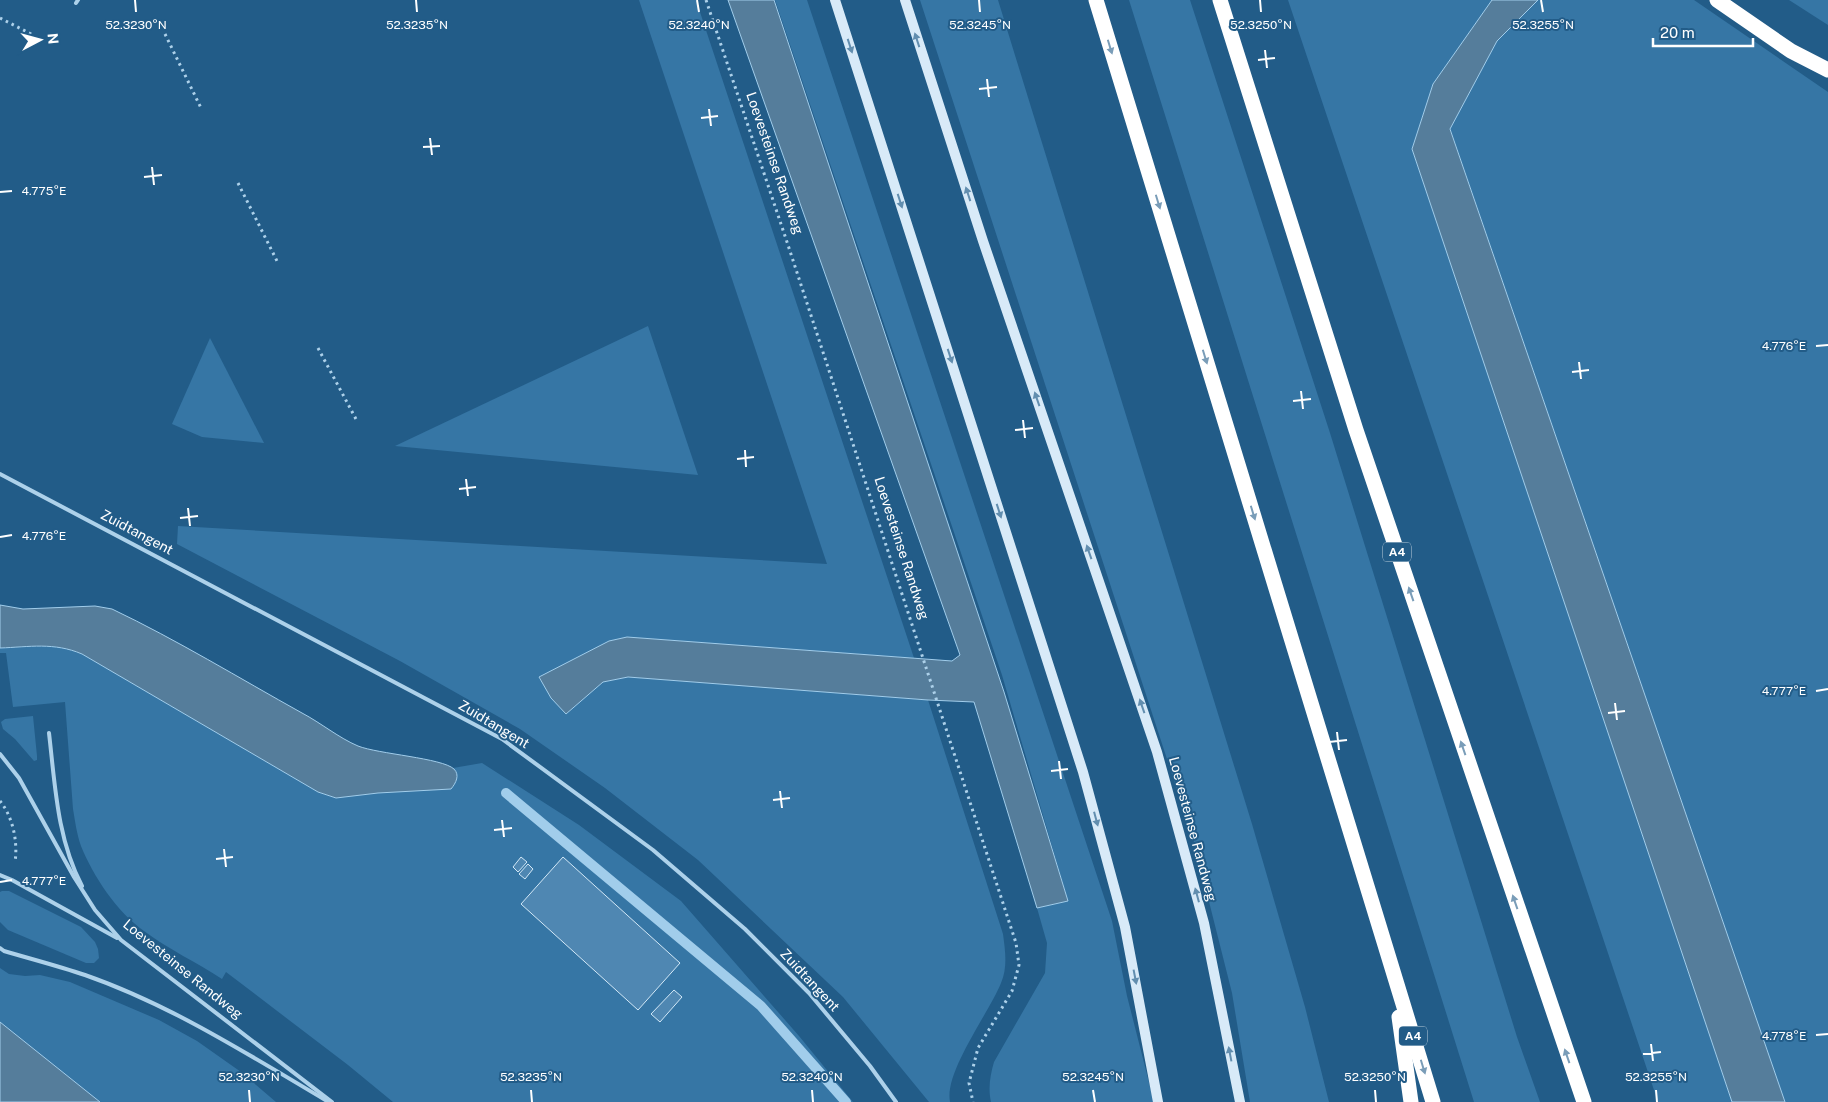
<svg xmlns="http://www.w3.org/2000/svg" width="1828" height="1102" font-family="'Public Sans',sans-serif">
	<rect width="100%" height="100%" fill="#225c88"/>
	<!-- green -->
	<g fill="#3676a5">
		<path d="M639,0H696L914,658L627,637L609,641L539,678L566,714L603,682L628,677L928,700L1003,934C1005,950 1008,967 1001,983C989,1013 944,1072 950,1102H929L843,997L698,860L605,788L520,729L400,661L177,544L178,526L827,564Z"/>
		<path d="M775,0H807L1112,921L1127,996L1154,1102H991C988,1088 990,1076 994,1062L1045,973L1047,943L1037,908L1068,901L1002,675Z"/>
		<path d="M920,0H998L1252,824L1305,1007L1329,1102H1250L1232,993L1194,842Z"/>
		<path d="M1129,0H1190L1330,433L1517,1037L1540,1102H1474Z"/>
		<path d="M1288,0H1492L1433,84L1412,149L1732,1102H1658Z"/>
		<path d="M1538,0H1694L1828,92V1102H1785L1450,128L1497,41Z"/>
		<path d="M1789,0H1828V25Z"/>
		<path d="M648,326L698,475L395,446Z"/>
		<path d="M210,338L264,443L202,437L172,424Z"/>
		<path d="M54,646L68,648L82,654L318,792L335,798L378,793L457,774L453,768L482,763L579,825L681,901L799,1036L853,1102H393L348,1065L226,972L222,979C196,962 168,949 144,931C117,912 93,876 81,846C77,835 75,821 73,809L65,702L13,707L6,653H0V648Z"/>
		<path d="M33,716L37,756V760L34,761L15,739L3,729L1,722L5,719Z"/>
		<path d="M2,891H9L81,927L95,942L98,949L99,958L94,963H86L8,930L0,922V892Z"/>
		<path d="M0,968L9,974L25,976L40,975L70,982L159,1020L197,1041L241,1072L276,1102H100L0,1022Z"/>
	</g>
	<!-- water -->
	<g fill="#557d9b" stroke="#a1cdeb">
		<path d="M728,0H774L1004,692L1068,901L1037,908L974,702L928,700L628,677L603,682L566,714L551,698L539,677L609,641L627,637L952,661L960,655Z"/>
		<path d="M1492,0H1538L1497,41L1450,129L1785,1102H1732L1412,149L1433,84Z"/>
		<path d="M0,605L23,609L95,606L112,609C177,640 239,678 302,713C321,723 339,738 358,746C378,754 442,758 454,769C460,775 456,783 451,789L378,793L336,798L318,792L82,654C54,642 29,647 0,648Z"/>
		<path d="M0,1022L100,1102H0Z"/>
	</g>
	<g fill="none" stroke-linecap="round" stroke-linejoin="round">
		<!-- stream -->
		<path stroke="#a1cdeb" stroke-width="10" d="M506,793L761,1006L846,1102"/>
	</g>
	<!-- building -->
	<g fill="#4f87b2" stroke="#d2e8f7">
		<path d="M521,857L527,862L518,872L513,867Z"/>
		<path d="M563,857L680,963L638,1010L521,904Z"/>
		<path d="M528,864L533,869L525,879L519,874Z"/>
		<path d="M674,990L682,997L660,1022L651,1014Z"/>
	</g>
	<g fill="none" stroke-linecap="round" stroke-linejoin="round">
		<!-- path -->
		<g stroke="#add1ea" stroke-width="3" stroke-dasharray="2.5 4" stroke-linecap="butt">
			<path d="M706,0L788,245L1016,943L1019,965L1012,991L978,1048L969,1083L973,1102"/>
			<path d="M0,18L33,35"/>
			<path d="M165,34L201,108"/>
			<path d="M238,183L278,263"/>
			<path d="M318,348L357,421"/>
			<path d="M0,801C13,817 18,842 15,862"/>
		</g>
		<!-- lane -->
		<g stroke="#add1ea" stroke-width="4">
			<path d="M76,3L78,0"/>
			<path d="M0,474L502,739L653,850L745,929L809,993L870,1066L896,1102"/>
			<path d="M49,733C55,784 57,839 82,886"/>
			<path d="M0,754L19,778L74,877L95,910L121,940L332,1102"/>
			<path d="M0,875L12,880L117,938"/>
			<path d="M0,948L4,951C31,959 58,966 85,975C171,1005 249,1055 327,1101"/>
		</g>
		<!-- secondary -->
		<g stroke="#d8eaf8" stroke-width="10">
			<path d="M835,0L1083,772L1125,927L1158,1102"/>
			<path d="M905,0L983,241L1157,752L1204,923L1240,1102"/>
		</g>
		<!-- highway -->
		<g stroke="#fff" stroke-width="15">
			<path d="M1096,0L1433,1102"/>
			<path d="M1220,0L1356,430L1584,1102"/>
			<path d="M1717,0L1791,51L1828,70"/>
			<path d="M1399,1017L1411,1102"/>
		</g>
	</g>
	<!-- one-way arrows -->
	<defs><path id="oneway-solid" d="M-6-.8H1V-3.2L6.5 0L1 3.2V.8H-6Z" transform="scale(1.25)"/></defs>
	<g fill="#628eaf">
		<use href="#oneway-solid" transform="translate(917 40) rotate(-108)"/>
		<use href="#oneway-solid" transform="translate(850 46) rotate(72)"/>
		<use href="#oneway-solid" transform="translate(968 194) rotate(-108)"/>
		<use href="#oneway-solid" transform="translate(900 201) rotate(72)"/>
		<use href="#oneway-solid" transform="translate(950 356) rotate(72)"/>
		<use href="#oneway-solid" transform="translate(1037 399) rotate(-109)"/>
		<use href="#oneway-solid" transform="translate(999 511) rotate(72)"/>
		<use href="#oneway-solid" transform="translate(1089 552) rotate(-109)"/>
		<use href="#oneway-solid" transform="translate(1142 706) rotate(-109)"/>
		<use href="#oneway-solid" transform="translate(1096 819) rotate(75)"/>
		<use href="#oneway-solid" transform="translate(1197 895) rotate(-105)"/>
		<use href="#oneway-solid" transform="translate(1135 977) rotate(79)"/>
		<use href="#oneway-solid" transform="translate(1230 1054) rotate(-101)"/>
	</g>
	<g fill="#7a9db8">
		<use href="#oneway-solid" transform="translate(1110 47) rotate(73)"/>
		<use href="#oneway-solid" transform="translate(1158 202) rotate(73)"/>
		<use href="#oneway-solid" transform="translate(1205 357) rotate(73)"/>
		<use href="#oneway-solid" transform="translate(1253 513) rotate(73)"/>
		<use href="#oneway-solid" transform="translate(1411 594) rotate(-109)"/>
		<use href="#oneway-solid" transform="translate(1463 748) rotate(-109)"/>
		<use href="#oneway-solid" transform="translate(1515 902) rotate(-109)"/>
		<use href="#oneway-solid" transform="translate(1567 1056) rotate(-109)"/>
		<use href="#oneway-solid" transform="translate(1423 1067) rotate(73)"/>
	</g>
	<!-- ticks -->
	<path fill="none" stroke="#fff" stroke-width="2" d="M135,0L136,12M416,0L417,12M697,0L699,12M979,0L980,12M1260,0L1261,12M1541,0L1543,12M1265,50L1267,68M1258,60L1275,58M987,79L989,97M979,89L997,87M709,109L711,126M701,118L718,116M430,138L432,155M423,147L440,146M152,167L154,185M144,177L162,175M0,192L12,191M1816,346L1828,345M1579,362L1581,379M1572,372L1589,370M1301,391L1303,409M1293,401L1311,399M1023,420L1025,438M1015,430L1033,428M745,450L746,467M737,459L754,457M466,479L468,496M459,489L476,487M188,508L190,526M180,518L198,516M0,537L12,535M1816,691L1828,689M1615,703L1617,720M1608,713L1625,711M1337,732L1339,750M1329,742L1347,740M1059,761L1061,779M1051,771L1068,769M780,791L782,808M773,800L790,798M502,820L504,837M494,830L512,828M224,849L226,867M216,859L233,857M0,882L12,880M1816,1035L1828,1034M1651,1044L1653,1061M1643,1054L1661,1052M249,1090L250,1102M531,1090L532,1102M812,1090L813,1102M1093,1090L1095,1102M1375,1090L1376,1102M1656,1090L1657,1102"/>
	<g text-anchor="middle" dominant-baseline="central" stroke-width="4" stroke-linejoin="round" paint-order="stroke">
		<!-- shield labels -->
		<g fill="#225c88" stroke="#bdcedb" stroke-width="1">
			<rect x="1383" y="542.5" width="28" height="19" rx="4"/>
			<rect x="1399" y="1026.5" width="28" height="19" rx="4"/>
		</g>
		<g font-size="12" font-weight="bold" fill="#fff">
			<text x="1397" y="552">A4</text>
			<text x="1413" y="1036">A4</text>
		</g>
		<!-- street labels -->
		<g font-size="14" fill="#fff" stroke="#225c88">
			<text transform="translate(775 163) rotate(71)">Loevesteinse Randweg</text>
			<text transform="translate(137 532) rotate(28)">Zuidtangent</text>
			<text transform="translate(902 548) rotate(72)">Loevesteinse Randweg</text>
			<text transform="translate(494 724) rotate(31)">Zuidtangent</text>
			<text transform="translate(1193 829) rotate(75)">Loevesteinse Randweg</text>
			<text transform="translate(183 969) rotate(39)">Loevesteinse Randweg</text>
			<text transform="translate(810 980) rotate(47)">Zuidtangent</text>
		</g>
	</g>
	<g font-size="12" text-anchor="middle" fill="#fff" stroke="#225c88" stroke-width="4" stroke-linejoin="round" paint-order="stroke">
		<text x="136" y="29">52.3230°N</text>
		<text x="417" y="29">52.3235°N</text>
		<text x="699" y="29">52.3240°N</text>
		<text x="980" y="29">52.3245°N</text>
		<text x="1261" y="29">52.3250°N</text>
		<text x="1543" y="29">52.3255°N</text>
		<text x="44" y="195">4.775°E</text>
		<text x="1784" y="350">4.776°E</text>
		<text x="44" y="540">4.776°E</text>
		<text x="1784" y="695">4.777°E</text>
		<text x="44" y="885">4.777°E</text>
		<text x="1784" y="1040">4.778°E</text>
		<text x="249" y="1081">52.3230°N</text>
		<text x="531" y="1081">52.3235°N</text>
		<text x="812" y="1081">52.3240°N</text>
		<text x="1093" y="1081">52.3245°N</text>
		<text x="1375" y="1081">52.3250°N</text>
		<text x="1656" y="1081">52.3255°N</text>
	</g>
	<!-- north arrow -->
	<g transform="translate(40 40) rotate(84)" stroke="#225c88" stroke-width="4" paint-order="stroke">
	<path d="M0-4L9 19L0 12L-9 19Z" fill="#ffffff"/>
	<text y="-8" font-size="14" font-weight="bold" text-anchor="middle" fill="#ffffff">N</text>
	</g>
	<!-- scale -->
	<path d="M1653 38v8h100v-8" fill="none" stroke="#ffffff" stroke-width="2.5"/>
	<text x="1660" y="38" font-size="15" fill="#ffffff" stroke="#225c88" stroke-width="4" paint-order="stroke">20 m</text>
</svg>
